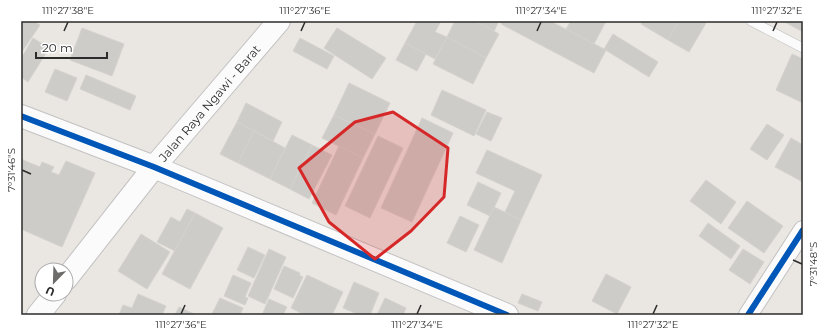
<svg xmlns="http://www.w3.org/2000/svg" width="824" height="336" font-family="Montserrat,sans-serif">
	<rect width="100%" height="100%" fill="#eae6e2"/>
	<!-- building -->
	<g fill="#ceccc9" stroke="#d5d2ce">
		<path d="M21,21H33L40,25L21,53Z"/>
		<path d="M417,21H441L435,32L447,37L435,59L405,43Z"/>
		<path d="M455,21H475L499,34L486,58L447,37Z"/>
		<path d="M475,21H499L494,31Z"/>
		<path d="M503,21H550L606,50L594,73L501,24Z"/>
		<path d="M571,21H606L594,44L566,29Z"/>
		<path d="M642,21H679L668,40L641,24Z"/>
		<path d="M679,21H702L706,23L689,52L668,40Z"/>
		<path d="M783,21H803V32Z"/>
		<path d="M82,28L124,44L112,76L70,60Z"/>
		<path d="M337,28L386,58L372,79L324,48Z"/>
		<path d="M613,34L658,62L649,77L604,49Z"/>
		<path d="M447,37L486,58L473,84L433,64Z"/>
		<path d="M33,38L49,48L28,82L21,77V59Z"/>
		<path d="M300,38L334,56L327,69L293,51Z"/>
		<path d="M405,43L426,54L417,71L396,60Z"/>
		<path d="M792,54L803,59V103L776,90Z"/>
		<path d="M55,69L77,78L67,101L45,92Z"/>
		<path d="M86,75L136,96L130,110L80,89Z"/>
		<path d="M349,83L390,103L375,134L334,115Z"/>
		<path d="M442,90L486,110L474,136L431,115Z"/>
		<path d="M246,103L282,122L273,141L237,122Z"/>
		<path d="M487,112L502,118L491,141L476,134Z"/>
		<path d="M334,115L375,134L363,158L322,138Z"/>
		<path d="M422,118L453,133L412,222L381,208Z"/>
		<path d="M237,122L254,131L238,163L220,154Z"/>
		<path d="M767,124L784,135L767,160L750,149Z"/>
		<path d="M254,131L285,148L270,179L238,163Z"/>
		<path d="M292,135L312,145L290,189L270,179Z"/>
		<path d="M378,136L403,148L370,218L345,206Z"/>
		<path d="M791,138L803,145V182L775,167Z"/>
		<path d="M312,145L332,155L309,199L290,189Z"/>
		<path d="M339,146L363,158L336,215L312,203Z"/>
		<path d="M487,150L542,175L521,220L505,212L515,191L476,173Z"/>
		<path d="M21,159L30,163L21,184Z"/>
		<path d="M66,161L95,173L62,247L21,229V184L30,163L40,167L42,162L54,167L51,172L59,175Z"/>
		<path d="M706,180L736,202L721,224L690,201Z"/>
		<path d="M478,182L501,193L490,216L467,205Z"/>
		<path d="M747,201L783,226L764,253L728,228Z"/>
		<path d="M494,207L521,220L502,263L474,250Z"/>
		<path d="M187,209L195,213L175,251L157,242L171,217L180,222Z"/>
		<path d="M195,213L223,228L190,289L162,274Z"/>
		<path d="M460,216L479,225L466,252L447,243Z"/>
		<path d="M708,223L740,246L731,259L699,236Z"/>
		<path d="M141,234L170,252L147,289L118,271Z"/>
		<path d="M248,247L265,255L254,278L237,270Z"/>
		<path d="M269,249L286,257L265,304L248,296Z"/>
		<path d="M743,249L764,262L750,284L729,270Z"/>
		<path d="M284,266L300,273L299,275L303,277L293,298L274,289Z"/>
		<path d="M606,274L631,287L617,314L592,301Z"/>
		<path d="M233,275L251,283L245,297L248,298L245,305L224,296Z"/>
		<path d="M307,275L343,292L332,315H305L291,308Z"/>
		<path d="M354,282L379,293L370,315H360L343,308Z"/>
		<path d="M138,294L166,306L162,315H119L123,305L132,308Z"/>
		<path d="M522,294L542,302L538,311L518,303Z"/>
		<path d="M220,298L243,308L240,315H214L212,314Z"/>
		<path d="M385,298L406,308L403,315H377Z"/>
		<path d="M269,299L287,307L283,315H262Z"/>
		<path d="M179,307L196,315H175Z"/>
	</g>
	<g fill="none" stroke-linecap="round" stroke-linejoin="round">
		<!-- lane casing -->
		<g stroke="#c3c2c2" stroke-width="10">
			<path id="lane" d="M751,21L803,48"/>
		</g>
		<!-- street casing -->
		<g stroke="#c3c2c2" stroke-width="20">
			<path id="street" d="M748,315L803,230"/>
		</g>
		<!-- secondary casing -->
		<g stroke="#c3c2c2" stroke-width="24">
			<g id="secondary">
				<path d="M21,116L154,167L507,315"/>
				<path id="s1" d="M66,279L154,167L279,21"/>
				<path d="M38,315L55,294"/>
			</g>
		</g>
		<!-- lane -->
		<use href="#lane" stroke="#fcfbfb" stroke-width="9"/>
		<!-- street -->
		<use href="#street" stroke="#fcfbfb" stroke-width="18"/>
		<!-- secondary -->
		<use href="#secondary" stroke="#fcfbfb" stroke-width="22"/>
		<!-- cycleway casing -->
		<g stroke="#fff" stroke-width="8">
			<g id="cycleway">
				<path d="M21,116L154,167L507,315"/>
				<path d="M748,315L803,230"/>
			</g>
		</g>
		<!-- cycleway -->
		<use href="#cycleway" stroke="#0057b8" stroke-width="6"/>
	</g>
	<!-- marked area -->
	<path fill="#d62828" fill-opacity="0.2" stroke="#d62828" stroke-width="3" stroke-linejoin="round" d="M393,112L448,148L444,197L411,231L375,259L329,222L299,168L355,122Z"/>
	<!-- ticks -->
	<path fill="none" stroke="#2b2b2b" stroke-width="1.5" d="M64,31L68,22M301,31L305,22M537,31L541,22M773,31L777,22M22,170L31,174M793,260L802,264M181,314L185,305M417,314L421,305M653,314L657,305"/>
	<g text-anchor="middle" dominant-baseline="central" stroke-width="3.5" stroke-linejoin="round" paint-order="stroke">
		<!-- street labels -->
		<g font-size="12" fill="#2b2b2b" stroke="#fff">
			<text stroke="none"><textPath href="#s1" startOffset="227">Jalan Raya Ngawi - Barat</textPath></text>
		</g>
	</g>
	<!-- border -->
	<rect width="824" height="336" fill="none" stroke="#ffffff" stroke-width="44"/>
	<!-- north arrow -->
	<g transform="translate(54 282) rotate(203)"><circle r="19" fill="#ffffff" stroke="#aaaaaa"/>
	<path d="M0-3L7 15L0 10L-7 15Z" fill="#6e6c6b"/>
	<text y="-6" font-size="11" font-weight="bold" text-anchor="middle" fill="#2b2b2b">U</text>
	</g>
	<!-- scale -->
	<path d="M36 52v6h71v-6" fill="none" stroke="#2b2b2b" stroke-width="2"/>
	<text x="42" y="52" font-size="12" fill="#2b2b2b" stroke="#ffffff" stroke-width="3" paint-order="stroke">20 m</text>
	<rect x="22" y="22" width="780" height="292" fill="none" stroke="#2b2b2b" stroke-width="1.5"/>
	<g font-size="10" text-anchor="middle" fill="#2b2b2b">
		<text x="68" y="14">111°27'38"E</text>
		<text x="305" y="14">111°27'36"E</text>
		<text x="541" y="14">111°27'34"E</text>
		<text x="777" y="14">111°27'32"E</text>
		<text transform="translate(11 170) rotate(-90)" y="4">7°31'46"S</text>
		<text transform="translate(813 264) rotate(-90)" y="4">7°31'48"S</text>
		<text x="181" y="328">111°27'36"E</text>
		<text x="417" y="328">111°27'34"E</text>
		<text x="653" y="328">111°27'32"E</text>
	</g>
</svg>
